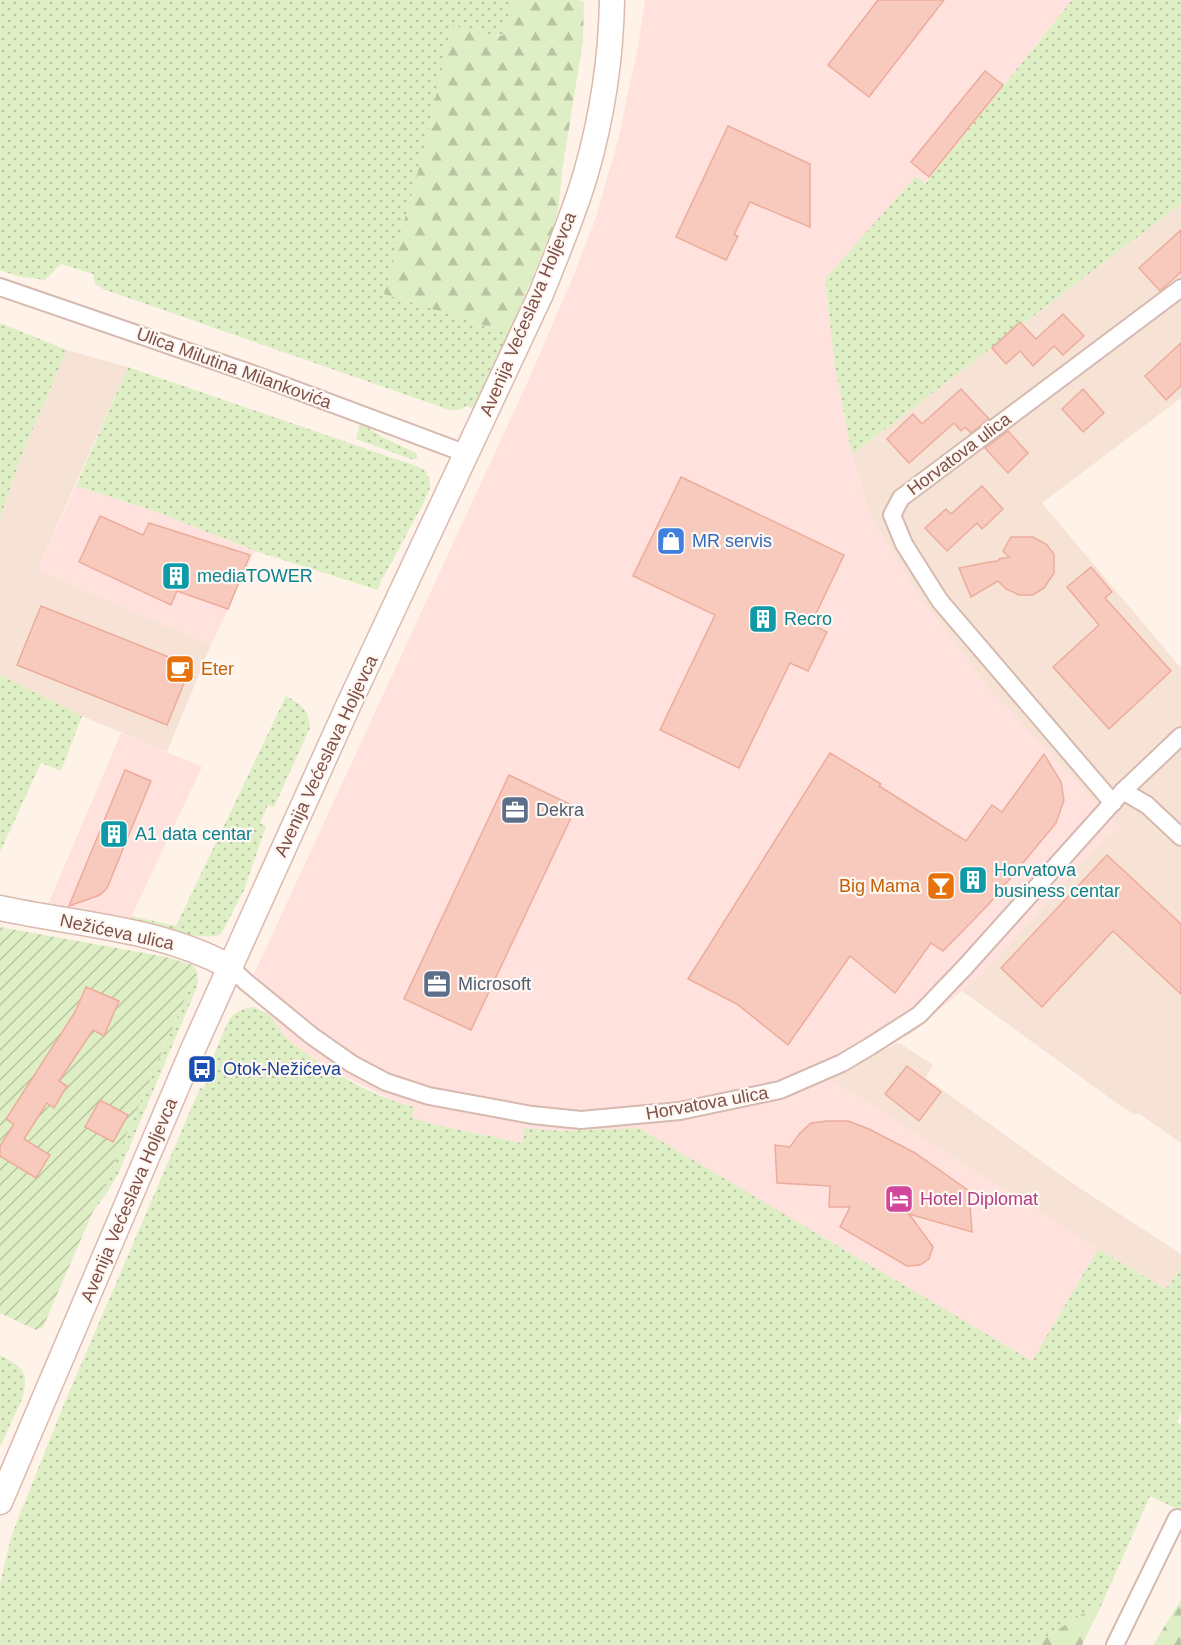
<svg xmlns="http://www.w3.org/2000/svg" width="1181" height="1645" font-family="Arial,sans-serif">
	<defs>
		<pattern id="grass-dots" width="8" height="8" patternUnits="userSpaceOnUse" patternTransform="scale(1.5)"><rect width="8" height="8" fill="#deefc5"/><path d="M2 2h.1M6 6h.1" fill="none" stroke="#b9c4a2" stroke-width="1.8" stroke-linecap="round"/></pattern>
		<pattern id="forest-firs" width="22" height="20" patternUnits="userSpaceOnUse" patternTransform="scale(1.5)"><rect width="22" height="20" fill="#deefc5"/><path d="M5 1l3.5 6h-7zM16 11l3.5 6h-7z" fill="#b9c4a2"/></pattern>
		<pattern id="garden-furrows" width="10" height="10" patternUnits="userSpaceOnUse" patternTransform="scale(1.5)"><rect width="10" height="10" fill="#deefc5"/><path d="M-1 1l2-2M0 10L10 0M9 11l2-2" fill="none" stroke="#b9c4a2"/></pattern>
	</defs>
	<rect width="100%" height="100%" fill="#fff2e9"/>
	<!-- residential -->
	<g fill="#f7e3d6">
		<path d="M1181,204V398L1042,503L1181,668V1143L1138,1113L1136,1115L1122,1107L962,991L983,973L1106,836L1121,830L989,689L915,591L870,516L852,454Z"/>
		<path d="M67,350L128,367L37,570L211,645L167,752L82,716L0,675V518L21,456Z"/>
		<path d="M897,1043L901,1044L933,1065L926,1078L1069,1181L1181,1254V1269L1166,1289L1098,1249L830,1079Z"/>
	</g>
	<!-- commercial -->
	<g fill="#ffe1dd">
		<path d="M645,0H1072L924,184L917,176L825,280L835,368L852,454L870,516L915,591L989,689L1122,830L1106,836L983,973L913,1032L830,1079L1098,1249L1032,1361L924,1298L595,1129L563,1131L526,1128L522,1143L432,1124L412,1117L413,1107L401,1104L347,1078L308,1055L288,1040L267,1013L278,996L254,974L524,390L573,277L595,220L618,141L638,46Z"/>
		<path d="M76,486L157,512L255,551L211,645L37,570Z"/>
		<path d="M121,733L202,767L129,921L47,907Z"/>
	</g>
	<!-- grass -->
	<g fill="url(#grass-dots)">
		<path d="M0,0H513L504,34L493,37L452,26L424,150L458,316L509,333L474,410L467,406C456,413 449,410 438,406L103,289L95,284L93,274L61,264L45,280L17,276L0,270Z"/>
		<path d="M1072,0H1181V204L852,454L835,368L825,279L916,176L925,184Z"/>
		<path d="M0,323L67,350L21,456L0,518Z"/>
		<path d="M128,367L419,467L424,470L429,478L430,488L424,502L383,578H382L378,590L255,551L157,512L76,486Z"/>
		<path d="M360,423L384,438L416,453L418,458L416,459H411L356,439Z"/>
		<path d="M0,675L82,716L61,771L41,763L0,852Z"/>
		<path d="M286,696C301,704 309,710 310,728L274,807L268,805L260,823L266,826L244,890L221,934C207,943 147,925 129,921L131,916L176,926Z"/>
		<path d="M197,971L198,983L194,994L118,1174L108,1191L92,1213Z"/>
		<path d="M254,1007C258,1009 263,1011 267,1013C276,1021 281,1034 291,1042C321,1067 375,1098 414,1107L412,1117L432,1124L522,1143L525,1128L563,1131L639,1128L1032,1361L1098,1249L1166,1289L1181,1269V1413L1177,1422L1181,1424V1511L1150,1496L1100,1608H1092L1043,1639L1025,1645H0V1584L11,1537L18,1519L64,1404L200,1088L203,1089L212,1070L209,1069C214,1056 225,1025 232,1016C238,1010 246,1008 254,1007Z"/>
		<path d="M0,1355C22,1366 30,1373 22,1399L0,1447Z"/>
	</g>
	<!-- forest -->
	<g fill="url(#forest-firs)">
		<path d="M513,0H578L584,2L583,41L563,165L558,211L552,231L509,333L384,294L424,150L452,25L493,37L503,35Z"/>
		<path d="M1181,1600V1645H1153Z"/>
		<path d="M1092,1608H1100L1082,1645H1025L1043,1639Z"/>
	</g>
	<!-- garden -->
	<path fill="url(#garden-furrows)" d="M0,927L166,957L193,965L197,971L43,1327L36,1330L0,1313Z"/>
	<!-- building -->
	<g fill="#f8cabd" stroke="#ecac9b" stroke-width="1.5">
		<path d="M878,0H944L869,97L828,65Z"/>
		<path d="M985,71L1003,85L929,177L911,162Z"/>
		<path d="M728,126L810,164V227L750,202L734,235L738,236L726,260L676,237Z"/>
		<path d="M1181,230V272L1160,291L1139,268Z"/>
		<path d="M1063,314L1084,336L1063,355L1054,346L1033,366L1020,351L1006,364L992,348L1020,322L1036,339Z"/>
		<path d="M1181,343V386L1166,400L1145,376Z"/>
		<path d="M961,389L989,419L971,433L965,427L961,431L954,423L909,463L887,439L913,414L922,424Z"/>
		<path d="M1083,389L1104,413L1083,432L1062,409Z"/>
		<path d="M1008,431L1028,453L1008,473L985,448Z"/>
		<path d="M681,477L844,555L811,624L827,632L808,671L790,663L739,768L660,730L715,615L633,576Z"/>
		<path d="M982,486L1003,509L982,529L977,523L947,551L925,528L946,509L951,514Z"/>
		<path d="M100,516L143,535L149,523L250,555L228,609L177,591L171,605L79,562Z"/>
		<path d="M1011,537H1033L1046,544L1054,554V573L1044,588L1033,595H1019L1006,589L998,581L971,597L959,568L989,562L998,561L999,559L1009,557L1003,551Z"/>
		<path d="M1091,567L1112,592L1105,598L1171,671L1109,729L1053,667L1099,625L1067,587Z"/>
		<path d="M41,606L191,666L167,725L17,665Z"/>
		<path d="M830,753L881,784L879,786L966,841L992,805L1002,812L1044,754L1061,782L1064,800L1056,823L988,905L943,951L931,943L895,993L850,956L788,1045L737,1004L688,979Z"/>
		<path d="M125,770L151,781L107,888L100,895L69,906Z"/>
		<path d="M509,775L576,807L471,1030L404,999Z"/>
		<path d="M1107,855L1181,924V994L1113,931L1042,1007L1001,968Z"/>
		<path d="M86,987L119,1001L104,1036L93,1030L59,1081L67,1086L54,1108L47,1103L24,1139L50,1155L36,1178L0,1156V1146L14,1124L6,1119L75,1012Z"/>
		<path d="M907,1066L941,1092L919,1121L885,1094Z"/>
		<path d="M100,1100L128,1115L113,1142L85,1127Z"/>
		<path d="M827,1121H848L869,1129L915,1153L969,1191L972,1232L909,1214L933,1247L929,1259L920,1265L907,1266L840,1227L850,1207H829L830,1186L777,1183L775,1145L790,1147L800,1133L811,1123Z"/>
	</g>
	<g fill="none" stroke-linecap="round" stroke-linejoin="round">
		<!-- street casing -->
		<g stroke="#d6b9af" stroke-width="20">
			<g id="street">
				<path d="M0,287L250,373L467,454"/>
				<path d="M1123,791L1147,805L1181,837"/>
				<path d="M1113,803L940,601L904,544L892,515L901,498L1181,288"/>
				<path d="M230,967L246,982L312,1036L352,1064L386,1082L429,1096L532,1115L581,1120L680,1111L780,1090L842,1063L869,1047L919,1015L965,967L1123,791L1181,736"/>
				<path d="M1115,1645L1177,1518"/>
			</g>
		</g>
		<!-- secondary casing -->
		<g stroke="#dbbaae" stroke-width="27">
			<g id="secondary">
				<path d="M0,908C77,925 160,928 230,967"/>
				<path d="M0,1502L194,1047L348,706L541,294C557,254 574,214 586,173C602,117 611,58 612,0"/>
			</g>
		</g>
		<!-- street -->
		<use href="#street" stroke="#fff" stroke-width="16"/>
		<!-- secondary -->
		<use href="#secondary" stroke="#fff" stroke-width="24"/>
	</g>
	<!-- icons -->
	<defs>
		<g id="shop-square" transform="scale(1.5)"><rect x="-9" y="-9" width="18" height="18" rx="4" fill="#3f7fe0" stroke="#fff7f2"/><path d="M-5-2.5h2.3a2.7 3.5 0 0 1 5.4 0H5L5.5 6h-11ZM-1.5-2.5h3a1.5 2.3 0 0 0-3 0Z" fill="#fff"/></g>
		<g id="building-square" transform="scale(1.5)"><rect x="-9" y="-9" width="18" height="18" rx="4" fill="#0f9aa8" stroke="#fff7f2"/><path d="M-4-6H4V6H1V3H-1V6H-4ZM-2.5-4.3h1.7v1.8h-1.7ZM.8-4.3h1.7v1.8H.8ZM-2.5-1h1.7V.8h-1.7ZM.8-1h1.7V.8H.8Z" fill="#fff"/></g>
		<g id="cafe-square" transform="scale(1.5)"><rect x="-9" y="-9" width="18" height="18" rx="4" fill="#e8710a" stroke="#fff7f2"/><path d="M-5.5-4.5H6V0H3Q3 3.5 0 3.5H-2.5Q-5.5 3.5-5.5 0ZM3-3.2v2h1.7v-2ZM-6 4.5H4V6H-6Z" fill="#fff"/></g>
		<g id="office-square" transform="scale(1.5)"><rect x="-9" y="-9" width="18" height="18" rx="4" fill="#5c6f8a" stroke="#fff7f2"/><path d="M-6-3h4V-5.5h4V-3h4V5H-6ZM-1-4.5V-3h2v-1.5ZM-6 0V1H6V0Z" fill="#fff"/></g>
		<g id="bar-square" transform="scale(1.5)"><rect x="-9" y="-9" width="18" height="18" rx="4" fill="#e8710a" stroke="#fff7f2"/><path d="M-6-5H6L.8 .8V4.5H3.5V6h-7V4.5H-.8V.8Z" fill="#fff"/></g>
		<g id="bus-square" transform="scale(1.5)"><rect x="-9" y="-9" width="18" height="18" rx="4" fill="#1a4fb4" stroke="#fff7f2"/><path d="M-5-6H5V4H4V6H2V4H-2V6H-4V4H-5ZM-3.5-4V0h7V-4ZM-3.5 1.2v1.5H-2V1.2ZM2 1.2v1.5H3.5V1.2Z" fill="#fff"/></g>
		<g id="hotel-square" transform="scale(1.5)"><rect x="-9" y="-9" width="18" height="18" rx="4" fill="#d1479c" stroke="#fff7f2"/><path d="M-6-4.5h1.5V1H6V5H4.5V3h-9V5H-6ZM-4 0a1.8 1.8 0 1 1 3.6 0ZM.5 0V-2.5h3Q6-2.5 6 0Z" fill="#fff"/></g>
	</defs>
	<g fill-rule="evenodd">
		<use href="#shop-square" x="671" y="541"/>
		<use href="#building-square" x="176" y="576"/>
		<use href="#building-square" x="763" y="619"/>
		<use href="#cafe-square" x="180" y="669"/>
		<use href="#office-square" x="515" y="810"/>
		<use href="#building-square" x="114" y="834"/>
		<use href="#building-square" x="973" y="880"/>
		<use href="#bar-square" x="941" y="886"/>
		<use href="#office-square" x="437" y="984"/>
		<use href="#bus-square" x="202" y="1069"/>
		<use href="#hotel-square" x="899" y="1199"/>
	</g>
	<g text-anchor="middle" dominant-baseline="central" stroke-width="4.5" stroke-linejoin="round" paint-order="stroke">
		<!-- street labels -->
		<g font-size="18" fill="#7e5148" stroke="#fff7f2">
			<text transform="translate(528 314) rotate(-67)">Avenija Većeslava Holjevca</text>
			<text transform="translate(234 368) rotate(20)">Ulica Milutina Milankovića</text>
			<text transform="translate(959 454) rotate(-37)">Horvatova ulica</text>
			<text transform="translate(326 756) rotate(-65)">Avenija Većeslava Holjevca</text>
			<text transform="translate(117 932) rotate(12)">Nežićeva ulica</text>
			<text transform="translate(707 1103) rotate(-10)">Horvatova ulica</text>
			<text transform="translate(129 1200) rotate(-67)">Avenija Većeslava Holjevca</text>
		</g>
		<!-- shop labels -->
		<g font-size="18" fill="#366cbe" stroke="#fff7f2" text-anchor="start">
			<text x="692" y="541">MR servis</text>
		</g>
		<!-- culture labels -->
		<g font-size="18" fill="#0d838f" stroke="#fff7f2" text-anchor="start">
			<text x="197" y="576">mediaTOWER</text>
			<text x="784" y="619">Recro</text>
			<text x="135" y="834">A1 data centar</text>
			<text x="994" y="870">Horvatova<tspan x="994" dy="21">business centar</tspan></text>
		</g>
		<!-- food labels -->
		<g font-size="18" fill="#c56008" stroke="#fff7f2" text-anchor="start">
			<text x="201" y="669">Eter</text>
			<text x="920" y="886" text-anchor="end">Big Mama</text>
		</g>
		<!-- service labels -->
		<g font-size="18" fill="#4e5e75" stroke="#fff7f2" text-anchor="start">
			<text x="536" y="810">Dekra</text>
			<text x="458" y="984">Microsoft</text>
		</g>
		<!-- transit labels -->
		<g font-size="18" fill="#164399" stroke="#fff7f2" text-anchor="start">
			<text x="223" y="1069">Otok-Nežićeva</text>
		</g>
		<!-- hotel labels -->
		<g font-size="18" fill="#b23c85" stroke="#fff7f2" text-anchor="start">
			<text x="920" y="1199">Hotel Diplomat</text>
		</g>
	</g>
</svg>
